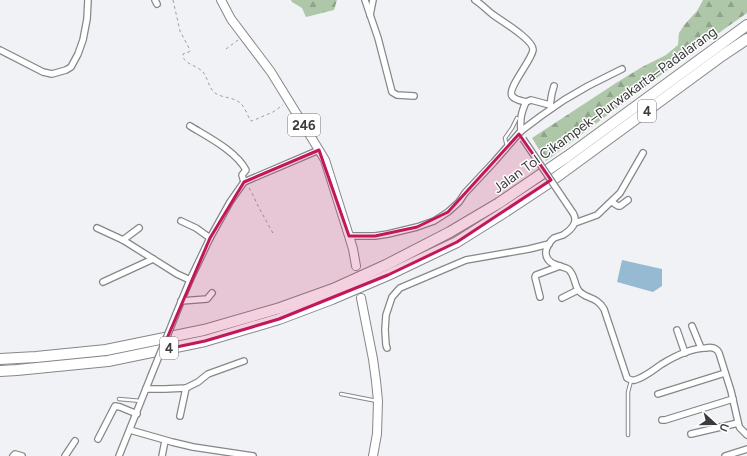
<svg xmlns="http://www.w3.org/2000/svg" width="747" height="456" font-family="Figtree,sans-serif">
	<defs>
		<pattern id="forest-firs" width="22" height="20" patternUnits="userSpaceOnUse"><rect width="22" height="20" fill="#adc7a8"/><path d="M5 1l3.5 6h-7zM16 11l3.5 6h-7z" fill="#8ea38a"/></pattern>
	</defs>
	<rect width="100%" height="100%" fill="#f1f2f6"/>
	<!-- forest -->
	<g fill="url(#forest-firs)">
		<path d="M291,0H337L334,10L306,17L302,8L292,2Z"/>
		<path d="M703,0H747V13L689,54L546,161L532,138L616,83L642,67L666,55L678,45L679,33L685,24L697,11Z"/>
	</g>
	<!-- water -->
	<path fill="#97bad3" d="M622,260L662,269V286L653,292L617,282Z"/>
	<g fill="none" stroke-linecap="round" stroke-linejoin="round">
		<!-- lane casing -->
		<g stroke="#86878a" stroke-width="4.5">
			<g id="lane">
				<path d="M507,147L505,138L512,128L517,118"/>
				<path d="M341,394L377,401"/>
				<path d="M119,399L141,401"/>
				<path d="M628,435V392L631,381"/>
			</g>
		</g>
		<!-- street casing -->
		<g stroke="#86878a" stroke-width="8">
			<g id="street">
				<path d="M155,0L157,4"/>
				<path d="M365,0L378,38L392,92L397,95L414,96"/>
				<path d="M475,0C481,4 486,9 492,14C500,20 534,40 533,50C532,60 507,88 512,96C515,100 522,101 526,102L531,100L550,105L552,108"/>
				<path d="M370,15L373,0"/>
				<path d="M0,50L43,72L52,74L66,70L71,67L78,54L83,40L87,19L88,0"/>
				<path d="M550,105L552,93L554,86"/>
				<path d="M190,126C208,137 236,151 246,170L242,175L244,182"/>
				<path d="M521,131C520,119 521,113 526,102"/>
				<path d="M612,202L618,206H620L628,200"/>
				<path d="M573,213C579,222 571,230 563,235C560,236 557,237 554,238C550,241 545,249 546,254C547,265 560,265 568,269C575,274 574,285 579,291C586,299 596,296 604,309L627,378C630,380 632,381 635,380C645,377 653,370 662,364C675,356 691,348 706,348C711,347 716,347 719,353L731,391L739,426L740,428L747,435"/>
				<path d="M181,221L196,228L210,238"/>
				<path d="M575,223L597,215L620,193L643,153"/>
				<path d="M97,228L123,240L177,274L190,280"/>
				<path d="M349,236H375L388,234L417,227L434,221L448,212L459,202L465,193L494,162L521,131L541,116L564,100L588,86L622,69"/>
				<path d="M123,240L139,228"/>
				<path d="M103,282L153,259"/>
				<path d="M540,297L535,277L536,275L560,266"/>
				<path d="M562,298L578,290"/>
				<path d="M181,301L207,299L212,293"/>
				<path d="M176,314L190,280L210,238L230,202L244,182L319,150"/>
				<path d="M692,326L701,348"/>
				<path d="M677,330L685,353"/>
				<path d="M387,348L386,345L385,330L386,315L392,297L400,288L466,260L529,249L549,244"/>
				<path d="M146,389H165L186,388L198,382L208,374L244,361"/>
				<path d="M658,394L725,373"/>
				<path d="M180,416L186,388"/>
				<path d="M662,420H665L733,399"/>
				<path d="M130,430L172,442L193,447L253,456"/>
				<path d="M691,434L738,423"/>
				<path d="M98,439L115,406L120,407L137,414"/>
				<path d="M13,456L15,454L22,456"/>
				<path d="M65,456L75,441"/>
				<path d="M119,456L151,376"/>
				<path d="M162,456L165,441"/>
				<path d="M725,456L747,449"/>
			</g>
		</g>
		<!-- primary casing -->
		<g stroke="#86878a" stroke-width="10">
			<g id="primary">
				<path d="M221,0L231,19L271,72L319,150L325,160L349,236L353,249L356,266"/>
				<path d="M361,298L373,359L376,381L378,401L377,434L373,456"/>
			</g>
		</g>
		<!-- highway casing -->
		<g stroke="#86878a" stroke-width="12">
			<g id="highway">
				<path d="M0,359L36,357L106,350L204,330L280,308L333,289L386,265L450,232L499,203L568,156L747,25"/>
				<path d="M0,371L17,370L108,361L205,341L279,319L332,299L388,275L457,242L500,215L547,184L723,55L747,39"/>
			</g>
		</g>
		<!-- path -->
		<g stroke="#9d9ea1" stroke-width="1" stroke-dasharray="3 3" stroke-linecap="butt">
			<path d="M173,0L180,31L190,50L189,52L183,54C182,64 197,65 203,72C208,78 208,87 215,93C222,98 232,97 239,102C244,105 247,114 250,120L252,121L273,112L283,105"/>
			<path d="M226,49L238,40"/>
			<path d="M249,188L253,195L258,206L274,235"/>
		</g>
		<!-- lane -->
		<use href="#lane" stroke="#fff" stroke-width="2.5"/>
		<!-- street -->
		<use href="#street" stroke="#fff" stroke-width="5.5"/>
		<!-- primary -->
		<use href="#primary" stroke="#fff" stroke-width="8"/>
		<!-- highway -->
		<use href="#highway" stroke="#fff" stroke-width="10"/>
		<!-- street-bridge casing -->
		<g stroke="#86878a" stroke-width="8" stroke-linecap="butt">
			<g id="street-bridge">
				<path d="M523,139L573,213"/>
				<path d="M151,376L176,314"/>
			</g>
		</g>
		<!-- street-bridge -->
		<use href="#street-bridge" stroke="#fff" stroke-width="5.5"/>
	</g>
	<!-- marked area -->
	<path fill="#c2185b" fill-opacity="0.2" stroke="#c2185b" stroke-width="3" stroke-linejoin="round" d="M519,134L551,180L457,242L388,275L279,319L205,341L162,350L210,238L244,182L319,150L349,236H375L417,227L448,212Z"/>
	<g text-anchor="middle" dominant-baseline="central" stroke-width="3" stroke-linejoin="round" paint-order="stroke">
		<!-- shield labels -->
		<g fill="#fff" stroke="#767677" stroke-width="1">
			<rect x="638" y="100" width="18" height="22" rx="3"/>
			<rect x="288" y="114" width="32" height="22" rx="3"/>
			<rect x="160" y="337" width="18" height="22" rx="3"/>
		</g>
		<g font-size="13" font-weight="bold" fill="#3b3b3d">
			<text x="647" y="111">4</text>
			<text x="304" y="125">246</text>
			<text x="169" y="348">4</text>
		</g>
		<!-- street labels -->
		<g font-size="14" fill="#3b3b3d" stroke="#fff">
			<text transform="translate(605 110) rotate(-36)">Jalan Tol Cikampek–Purwakarta–Padalarang</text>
		</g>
	</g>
	<!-- north arrow -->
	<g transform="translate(715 424) rotate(111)" stroke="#ffffff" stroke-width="3" paint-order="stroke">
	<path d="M0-3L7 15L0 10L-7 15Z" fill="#3b3b3d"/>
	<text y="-6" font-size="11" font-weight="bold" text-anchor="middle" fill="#3b3b3d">U</text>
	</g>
</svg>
